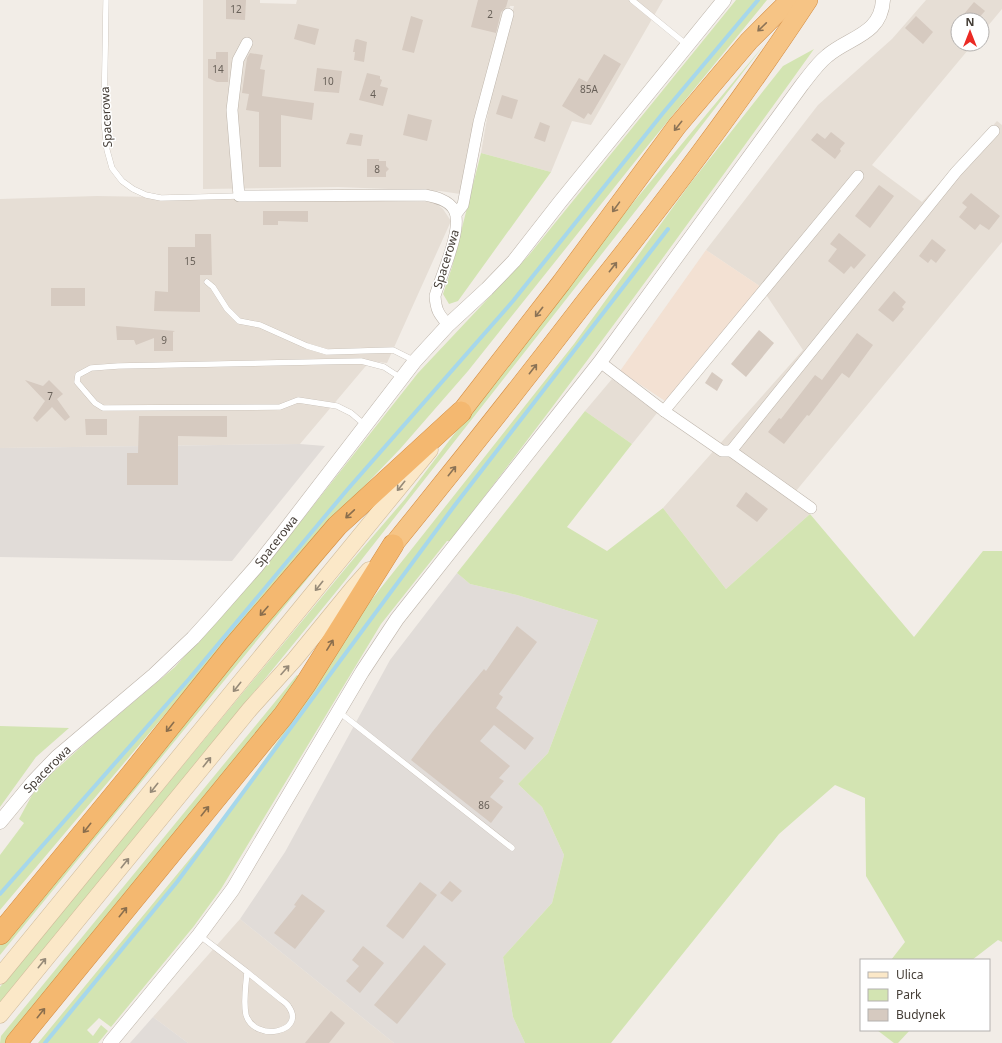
<svg xmlns="http://www.w3.org/2000/svg" width="1002" height="1043" font-family="'Noto Sans',sans-serif">
	<rect width="100%" height="100%" fill="#f2ede7"/>
	<!-- residential -->
	<g fill="#e6ded5">
		<path d="M203,0H260V3L296,4L297,0H663L591,125L572,121L551,172L481,153L491,95L514,6H510L482,96L460,194L440,191L338,187L203,189Z"/>
		<path d="M926,0H1002V9L982,33V20H958V44H973L872,165L922,202L997,121L1002,125V242L791,497L810,514L726,589L663,508L803,350L761,287L706,250L818,105L892,39Z"/>
		<path d="M97,196L434,202L443,209L451,221L387,363L370,361L300,444L0,448V199Z"/>
		<path d="M612,379L657,413L632,444L585,411Z"/>
		<path d="M240,919L394,1043H188L153,1017Z"/>
	</g>
	<!-- commercial -->
	<path fill="#f3e1d3" d="M706,250L761,287L671,405L620,371Z"/>
	<!-- industrial -->
	<g fill="#e1dcd8">
		<path d="M300,444L325,446L232,561L0,557V448Z"/>
		<path d="M457,573L470,584L517,595L598,620L548,753L518,784L542,807L564,855L552,903L503,957L513,1017L525,1043H394L240,919L285,852L390,660Z"/>
		<path d="M153,1017L188,1043H130Z"/>
	</g>
	<!-- green -->
	<g fill="#d3e4b2">
		<path d="M736,0H767L645,149L468,371L400,449L350,501L184,692L0,910V855L24,823L19,819L32,795L50,775L91,738L175,667L290,535L418,373L529,255Z"/>
		<path d="M764,45L641,204L344,582L0,1003V987L350,563L405,499L551,306L632,204Z"/>
		<path d="M814,49C695,215 575,380 450,541H447L381,624L221,889L194,926L111,1027L99,1018L87,1030L93,1036L101,1025L108,1031L98,1043H38L226,815L300,709L365,608L574,344L689,185L783,66Z"/>
		<path d="M481,153L551,172L458,301L449,304L443,294L452,267Z"/>
		<path d="M585,411L632,444L567,527L607,551L663,508L726,589L810,514L914,637L983,551H1002V942L998,940L972,960H891L905,942L866,876L865,798L835,785L779,834L611,1043H525L513,1017L503,957L552,903L564,855L542,807L518,784L548,753L598,620L517,595L470,584L457,573Z"/>
		<path d="M358,516L308,578L0,955V943L90,832Z"/>
		<path d="M297,675L302,679L7,1043H0L1,1036Z"/>
		<path d="M0,726L69,728L36,757L0,807Z"/>
		<path d="M877,1030H910L898,1043H894Z"/>
	</g>
	<g fill="none" stroke-linecap="round" stroke-linejoin="round">
		<!-- stream -->
		<g stroke="#a6d7eb" stroke-width="4">
			<path d="M0,894L189,679L347,490L513,301L663,113L758,0"/>
			<path d="M45,1043L177,882L455,505L668,229"/>
		</g>
	</g>
	<!-- building -->
	<g fill="#d6cac0">
		<path d="M226,0H246L245,20L226,19Z"/>
		<path d="M478,0H508L506,7L501,12L496,33L471,27Z"/>
		<path d="M974,2L985,11L977,20H959Z"/>
		<path d="M411,16L423,20L414,53L402,50Z"/>
		<path d="M916,16L933,32L923,44L905,28Z"/>
		<path d="M298,24L319,29L315,45L294,39Z"/>
		<path d="M357,39L367,42L364,62L354,60L355,52H353L355,40Z"/>
		<path d="M216,52H228V82H217L208,78V59H216Z"/>
		<path d="M250,53L263,55L260,69L265,70L262,96L314,103L312,120L281,115V167H259V112L246,110L249,94L242,93L247,58Z"/>
		<path d="M604,54L621,64L591,115L588,113L584,119L562,106L579,78L587,82Z"/>
		<path d="M317,68L342,71L339,93L314,91Z"/>
		<path d="M367,73L380,76V79L382,80L380,86L388,88L383,106L359,100Z"/>
		<path d="M502,95L518,100L512,119L496,114Z"/>
		<path d="M408,114L432,120L427,141L403,135Z"/>
		<path d="M540,122L550,126L545,142L534,138Z"/>
		<path d="M831,132L845,143L840,149L841,151L835,159L811,140L817,133L825,139Z"/>
		<path d="M350,133L363,135L361,146L346,144Z"/>
		<path d="M367,159H379V161H386V166L389,169L386,172V177H367Z"/>
		<path d="M879,185L894,196L870,228L855,216Z"/>
		<path d="M971,193L1000,216L989,230L980,224L975,230L959,217L967,207L962,203Z"/>
		<path d="M263,211H308V222L278,221V225H263Z"/>
		<path d="M839,233L866,255L854,269L851,266L844,274L828,261L837,249L830,244Z"/>
		<path d="M195,234H211L212,275H200V312L154,311L155,291L168,292V247H195Z"/>
		<path d="M932,239L946,250L936,263L931,259L928,263L919,256Z"/>
		<rect x="51" y="288" width="34" height="18"/>
		<path d="M894,291L906,302L902,307L904,309L893,322L878,310Z"/>
		<path d="M116,326L175,331L173,332V351H154V338L136,345L134,340H117Z"/>
		<path d="M759,330L774,343L746,377L731,364Z"/>
		<path d="M857,333L873,345L849,378L842,373L809,416L807,415L784,444L768,432L779,418L781,419L815,375L822,380Z"/>
		<path d="M712,372L723,380L717,391L705,383Z"/>
		<path d="M25,380L43,386L49,380L63,394L57,399L70,417L65,421L52,407L37,422L33,418L45,401Z"/>
		<path d="M139,416H227V437L178,436V485H127V453H138Z"/>
		<path d="M85,419H107V435H86Z"/>
		<path d="M746,492L768,509L757,522L736,506Z"/>
		<path d="M517,626L537,642L499,694L503,697L496,708L534,738L525,750L494,725L480,741L510,766L499,778L504,781L490,797L503,807L491,823L411,760L433,731L484,669L486,671Z"/>
		<path d="M450,881L462,891L452,902L440,893Z"/>
		<path d="M420,882L437,895L403,939L386,926Z"/>
		<path d="M302,894L325,911L295,949L274,933L296,906L294,905Z"/>
		<path d="M424,945L446,964L397,1024L374,1005Z"/>
		<path d="M363,946L384,963L360,993L346,981L359,966L352,960Z"/>
		<path d="M331,1011L345,1023L329,1043H305Z"/>
	</g>
	<g fill="none" stroke-linecap="round" stroke-linejoin="round">
		<!-- service casing -->
		<g stroke="#bdb4aa" stroke-width="6">
			<g id="service">
				<path d="M106,0L104,122L107,150L112,168L122,181L133,189L146,195L161,198L239,196"/>
				<path d="M632,0L687,45"/>
				<path d="M207,282L213,287L227,309L239,321L260,325L307,346L327,352L393,350L415,361"/>
				<path d="M365,425L351,413L337,406L298,400L280,407L103,408L95,403L77,382L78,375L91,368L118,366L361,361L384,367L401,378"/>
				<path d="M339,712L512,848"/>
				<path d="M199,935L247,972C246,986 243,1001 246,1015C255,1043 306,1032 289,1007C287,1003 281,1000 278,997C268,989 257,980 247,972"/>
			</g>
		</g>
		<!-- minor casing -->
		<g stroke="#bdb4aa" stroke-width="12">
			<g id="minor">
				<path d="M247,43L238,60L232,110L239,196L425,195C435,197 449,200 454,210C464,227 440,278 435,296C436,311 439,314 448,325"/>
				<path d="M456,214L463,205L479,122L508,14"/>
				<path d="M600,362L664,411L722,451H731L811,508"/>
				<path d="M664,411L858,176"/>
				<path d="M731,451L956,172L994,131"/>
			</g>
		</g>
		<!-- tertiary casing -->
		<g stroke="#bdb4aa" stroke-width="15">
			<g id="tertiary">
				<path d="M0,822L33,782L57,757L154,675L193,638L212,617L256,567L282,534L415,361L448,325L487,289L514,261L560,202L724,0"/>
				<path d="M110,1043L199,935L233,889L362,672L397,619L600,362L801,86C809,76 817,64 827,56C849,37 881,35 883,0"/>
			</g>
		</g>
		<!-- secondary casing -->
		<g stroke="#cfba99" stroke-width="17">
			<g id="secondary">
				<path d="M0,976L430,450"/>
				<path d="M0,1015L250,709L295,659L353,588L369,570"/>
			</g>
		</g>
		<!-- trunk casing -->
		<g stroke="#d38b40" stroke-width="20">
			<g id="trunk">
				<path d="M461,412L561,283L677,126L749,41L790,0"/>
				<path d="M393,545C458,465 522,384 585,302C663,204 739,105 808,0"/>
			</g>
		</g>
		<!-- motorway casing -->
		<g stroke="#d38b40" stroke-width="22">
			<g id="motorway">
				<path d="M0,934L130,776L235,645L337,526L461,412"/>
				<path d="M16,1043L283,716L305,685L393,545"/>
			</g>
		</g>
		<!-- service -->
		<use href="#service" stroke="#fff" stroke-width="5.5"/>
		<!-- minor -->
		<use href="#minor" stroke="#fff" stroke-width="11"/>
		<!-- tertiary -->
		<use href="#tertiary" stroke="#fff" stroke-width="14"/>
		<!-- secondary -->
		<use href="#secondary" stroke="#fbe8c8" stroke-width="16"/>
		<!-- trunk -->
		<use href="#trunk" stroke="#f6c485" stroke-width="19"/>
		<!-- motorway -->
		<use href="#motorway" stroke="#f4b870" stroke-width="21"/>
	</g>
	<!-- one-way arrows -->
	<defs><path id="oneway-shaft" d="M-6 0H5M1.5-3L5.5 0L1.5 3" fill="none" stroke-width="1.6" stroke-linecap="round" stroke-linejoin="round"/></defs>
	<g stroke="#8b7356">
		<use href="#oneway-shaft" transform="translate(762 27) rotate(136)"/>
		<use href="#oneway-shaft" transform="translate(678 126) rotate(129)"/>
		<use href="#oneway-shaft" transform="translate(616 207) rotate(126)"/>
		<use href="#oneway-shaft" transform="translate(613 267) rotate(-52)"/>
		<use href="#oneway-shaft" transform="translate(539 312) rotate(128)"/>
		<use href="#oneway-shaft" transform="translate(533 369) rotate(-52)"/>
		<use href="#oneway-shaft" transform="translate(452 471) rotate(-51)"/>
	</g>
	<g stroke="#968a78">
		<use href="#oneway-shaft" transform="translate(401 486) rotate(129)"/>
		<use href="#oneway-shaft" transform="translate(319 586) rotate(129)"/>
		<use href="#oneway-shaft" transform="translate(285 670) rotate(-48)"/>
		<use href="#oneway-shaft" transform="translate(237 687) rotate(129)"/>
		<use href="#oneway-shaft" transform="translate(207 762) rotate(-51)"/>
		<use href="#oneway-shaft" transform="translate(154 788) rotate(129)"/>
		<use href="#oneway-shaft" transform="translate(125 863) rotate(-51)"/>
		<use href="#oneway-shaft" transform="translate(42 963) rotate(-51)"/>
	</g>
	<g stroke="#8a6e4d">
		<use href="#oneway-shaft" transform="translate(350 514) rotate(137)"/>
		<use href="#oneway-shaft" transform="translate(264 611) rotate(131)"/>
		<use href="#oneway-shaft" transform="translate(330 645) rotate(-58)"/>
		<use href="#oneway-shaft" transform="translate(170 727) rotate(129)"/>
		<use href="#oneway-shaft" transform="translate(205 811) rotate(-51)"/>
		<use href="#oneway-shaft" transform="translate(87 828) rotate(129)"/>
		<use href="#oneway-shaft" transform="translate(123 912) rotate(-51)"/>
		<use href="#oneway-shaft" transform="translate(41 1013) rotate(-51)"/>
	</g>
	<g text-anchor="middle" dominant-baseline="central" stroke-width="3" stroke-linejoin="round" paint-order="stroke">
		<!-- number labels -->
		<g font-size="10" fill="#686058">
			<text x="236" y="9">12</text>
			<text x="490" y="14">2</text>
			<text x="218" y="69">14</text>
			<text x="328" y="81">10</text>
			<text x="589" y="89">85A</text>
			<text x="373" y="94">4</text>
			<text x="377" y="169">8</text>
			<text x="190" y="261">15</text>
			<text x="164" y="340">9</text>
			<text x="50" y="396">7</text>
			<text x="484" y="805">86</text>
		</g>
		<!-- street labels -->
		<g font-size="12" fill="#443d36" stroke="#fff">
			<text transform="translate(106 117) rotate(-93)">Spacerowa</text>
			<text transform="translate(446 259) rotate(-73)">Spacerowa</text>
			<text transform="translate(276 541) rotate(-52)">Spacerowa</text>
			<text transform="translate(47 769) rotate(-45)">Spacerowa</text>
		</g>
	</g>
	<!-- legend -->
	<rect x="860" y="959" width="130" height="72" fill="#ffffff" stroke="#b4b1af"/>
	<rect x="868" y="972" width="20" height="6" fill="#fbe8c8" stroke="#b4b1af"/>
	<text x="896" y="979" font-size="12" fill="#443d36">Ulica</text>
	<rect x="868" y="989" width="20" height="12" fill="#d3e4b2" stroke="#b4b1af"/>
	<text x="896" y="999" font-size="12" fill="#443d36">Park</text>
	<rect x="868" y="1009" width="20" height="12" fill="#d6cac0" stroke="#b4b1af"/>
	<text x="896" y="1019" font-size="12" fill="#443d36">Budynek</text>
	<!-- north arrow -->
	<g transform="translate(970 32)"><circle r="19" fill="#ffffff" stroke="#b4b1af"/>
	<path d="M0-3L7 15L0 10L-7 15Z" fill="#eb2a24"/>
	<text y="-6" font-size="11" font-weight="bold" text-anchor="middle" fill="#443d36">N</text>
	</g>
</svg>
